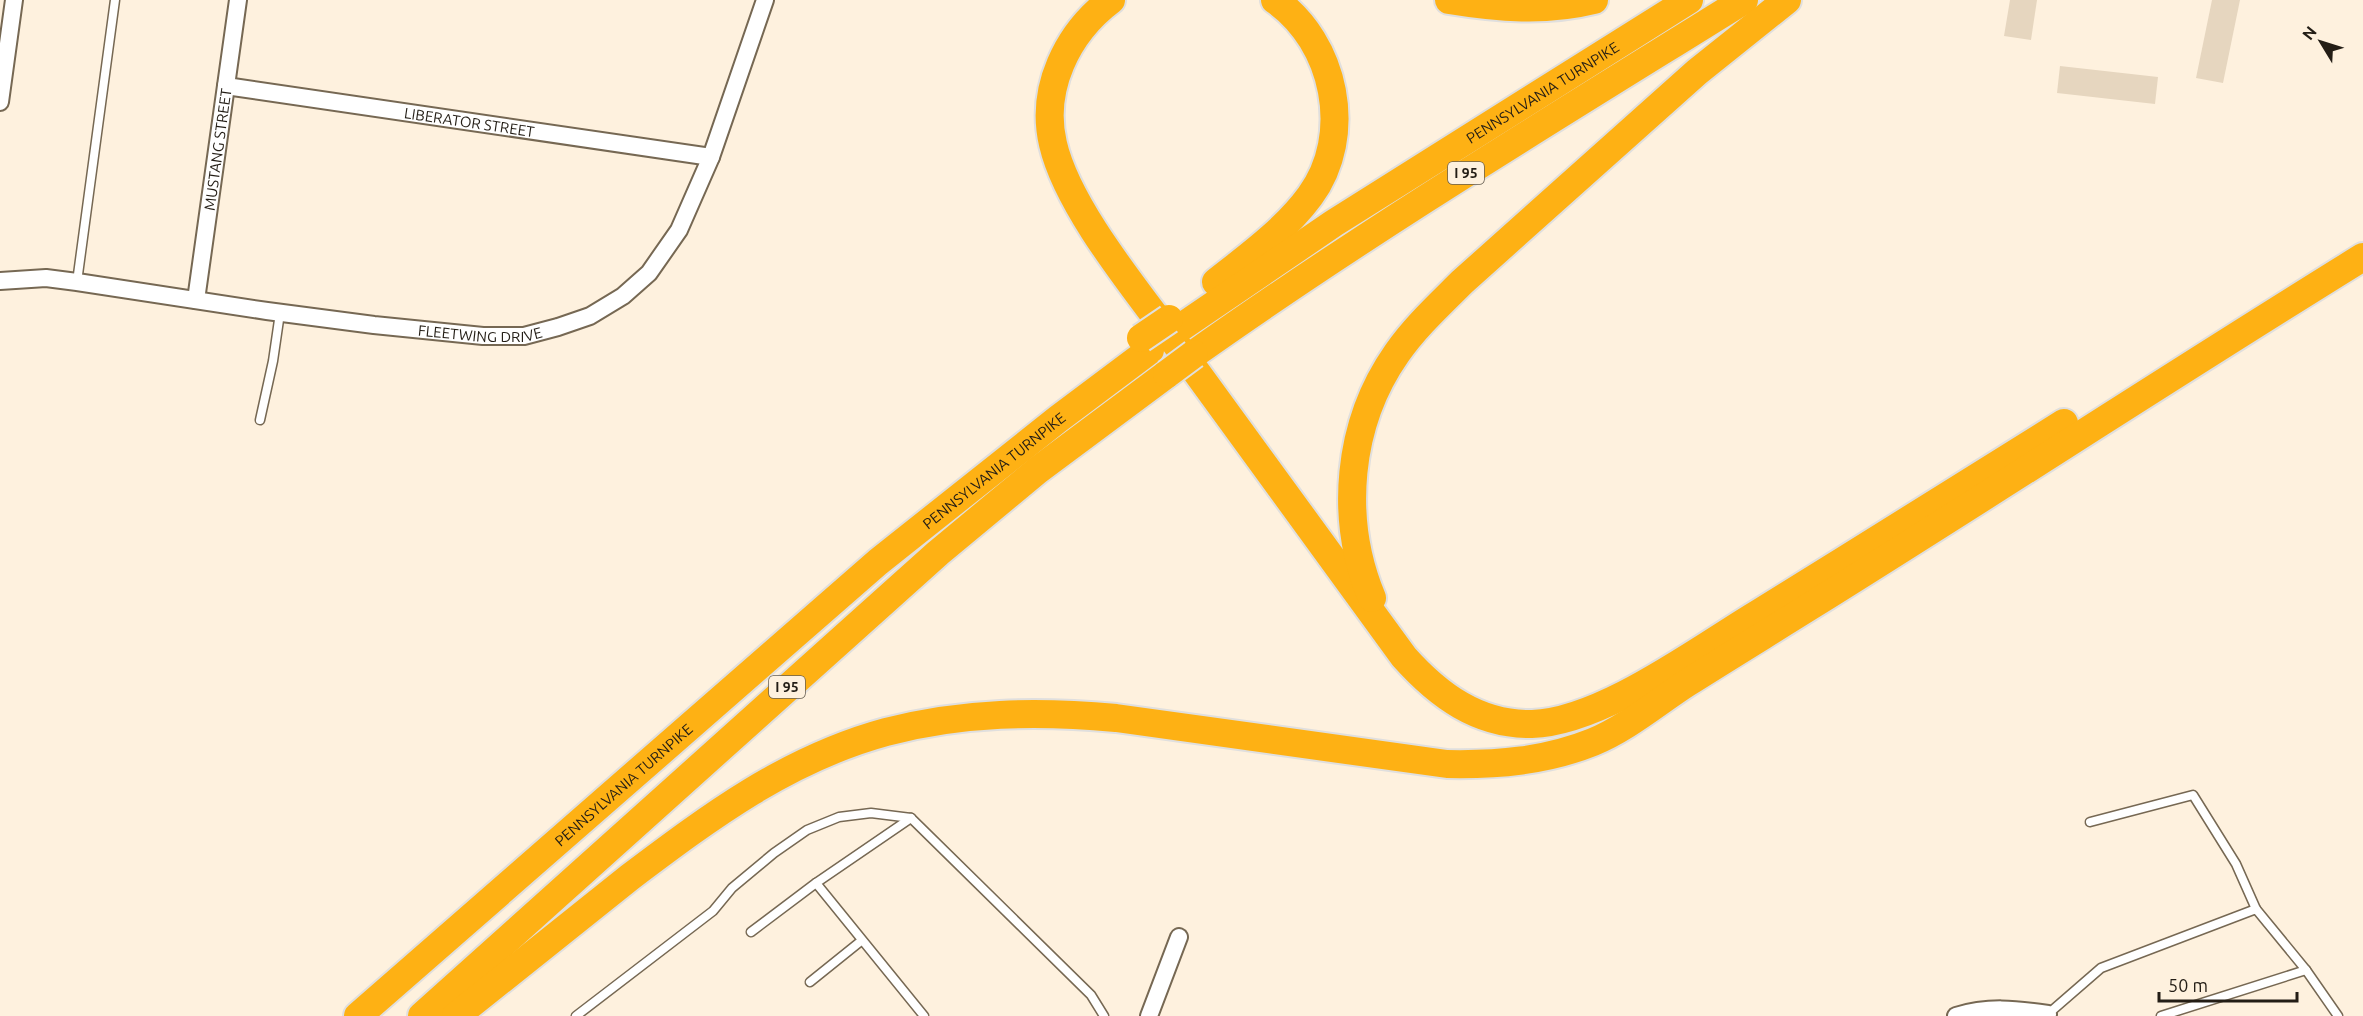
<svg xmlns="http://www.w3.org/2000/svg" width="2363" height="1016" font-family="Ubuntu,sans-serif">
	<rect width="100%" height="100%" fill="#fef1de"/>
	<!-- building -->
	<g fill="#e6d6bf">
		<path d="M2010,0H2037L2031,40L2004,36Z"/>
		<path d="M2212,0H2240L2223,83L2196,78Z"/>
		<path d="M2060,66L2158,77L2155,104L2057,93Z"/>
	</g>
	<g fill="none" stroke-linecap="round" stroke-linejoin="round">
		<!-- lane casing -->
		<g stroke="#766853" stroke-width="11">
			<g id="lane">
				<path d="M77,282L115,0"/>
				<path d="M260,420L273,361L280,313"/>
				<path d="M2090,822L2193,795L2236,864L2256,909"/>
				<path d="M751,932L816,883"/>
				<path d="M810,982L861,941"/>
				<path d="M2048,1014L2101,968L2256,909L2306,970L2338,1016"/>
				<path d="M576,1016L713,911L732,888L774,853L807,830L839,817L871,813L911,818"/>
				<path d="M924,1016L816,883L911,818L1091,995L1104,1016"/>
				<path d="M2161,1016L2306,970"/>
			</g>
		</g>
		<!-- street casing -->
		<g stroke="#766853" stroke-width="20">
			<g id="street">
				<path id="s1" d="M226,86L711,157"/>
				<path d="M0,102L14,0"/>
				<path id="s2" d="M0,281L46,278L77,282L267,311L374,325L483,336H524L558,327L590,316L623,296L649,273L679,230L711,157L765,0"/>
				<path id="s3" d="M196,300L238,0"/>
				<path d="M1149,1016L1179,937"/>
				<path d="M1956,1016C1988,1006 2015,1009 2048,1014"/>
			</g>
		</g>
		<!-- highway casing -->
		<g stroke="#e0dfde" stroke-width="32">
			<g id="highway">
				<path d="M1111,0C1067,33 1040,89 1053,144C1068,209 1139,293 1179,348C1254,451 1329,554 1404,657C1438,695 1478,725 1532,724C1602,722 1699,649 1759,613C1861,550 1963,486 2064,423"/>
				<path d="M1449,0C1498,8 1546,12 1594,0"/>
				<path d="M1216,282C1249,256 1285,230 1310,196C1355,135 1335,42 1275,0"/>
				<path id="s4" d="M1177,330L1334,223L1689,0"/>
				<path d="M1194,354C1372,228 1559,115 1744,0"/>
				<path d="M1372,598C1339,519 1347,424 1397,353C1415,327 1439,305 1462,282L1697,72L1787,0"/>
				<path id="s5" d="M358,1016L878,562L1058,419L1150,350"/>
				<path d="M422,1016L938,553L1038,470L1167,374"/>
				<path d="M456,1016C514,969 572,923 630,877C711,816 787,759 886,732C962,712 1038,711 1116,718L1447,764C1497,765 1546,761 1593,742C1627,728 1656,703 1687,683C1728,657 1769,632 1809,607C1995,491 2177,372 2363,257"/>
			</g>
		</g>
		<!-- lane -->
		<use href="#lane" stroke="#fff" stroke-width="8"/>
		<!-- street -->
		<use href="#street" stroke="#fff" stroke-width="16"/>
		<!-- highway -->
		<use href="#highway" stroke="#feb114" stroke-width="28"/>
		<!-- highway-bridge casing -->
		<g stroke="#e0dfde" stroke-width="32" stroke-linecap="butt">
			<g id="highway-bridge">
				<path d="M1141,338L1169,319"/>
				<path d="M1167,374L1194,354"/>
			</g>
		</g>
		<!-- highway-bridge -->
		<use href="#highway-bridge" stroke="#feb114" stroke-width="28"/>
	</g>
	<g text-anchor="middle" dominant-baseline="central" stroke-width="4.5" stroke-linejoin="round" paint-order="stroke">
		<!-- shield labels -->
		<g fill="#fef1de" stroke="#655d51" stroke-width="1.5">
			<rect x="1448" y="162" width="36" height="22" rx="4.5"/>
			<rect x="769" y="676" width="36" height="22" rx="4.5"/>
		</g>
		<g font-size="14" font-weight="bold" fill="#231d15">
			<text x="1466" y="173">I 95</text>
			<text x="787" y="687">I 95</text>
		</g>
		<!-- street labels -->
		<g font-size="15" fill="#231d15" stroke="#fef1de">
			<text stroke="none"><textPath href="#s4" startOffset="436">PENNSYLVANIA TURNPIKE</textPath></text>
			<text stroke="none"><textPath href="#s1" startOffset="246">LIBERATOR STREET</textPath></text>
			<text stroke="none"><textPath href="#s3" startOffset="152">MUSTANG STREET</textPath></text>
			<text stroke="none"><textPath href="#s2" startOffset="484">FLEETWING DRIVE</textPath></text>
			<text stroke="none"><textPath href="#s5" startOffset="838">PENNSYLVANIA TURNPIKE</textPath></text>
			<text stroke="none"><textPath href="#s5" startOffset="352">PENNSYLVANIA TURNPIKE</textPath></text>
		</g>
	</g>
	<!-- north arrow -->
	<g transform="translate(2321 42) rotate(308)" stroke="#fef1de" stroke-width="4.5" paint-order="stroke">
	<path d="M0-4.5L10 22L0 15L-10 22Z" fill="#231d15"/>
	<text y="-9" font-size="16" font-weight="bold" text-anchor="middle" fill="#231d15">N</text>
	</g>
	<!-- scale -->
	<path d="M2159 992v9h138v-9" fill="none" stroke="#231d15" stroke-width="3"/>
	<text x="2168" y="992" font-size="18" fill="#231d15" stroke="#fef1de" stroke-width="4.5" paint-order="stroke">50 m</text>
</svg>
